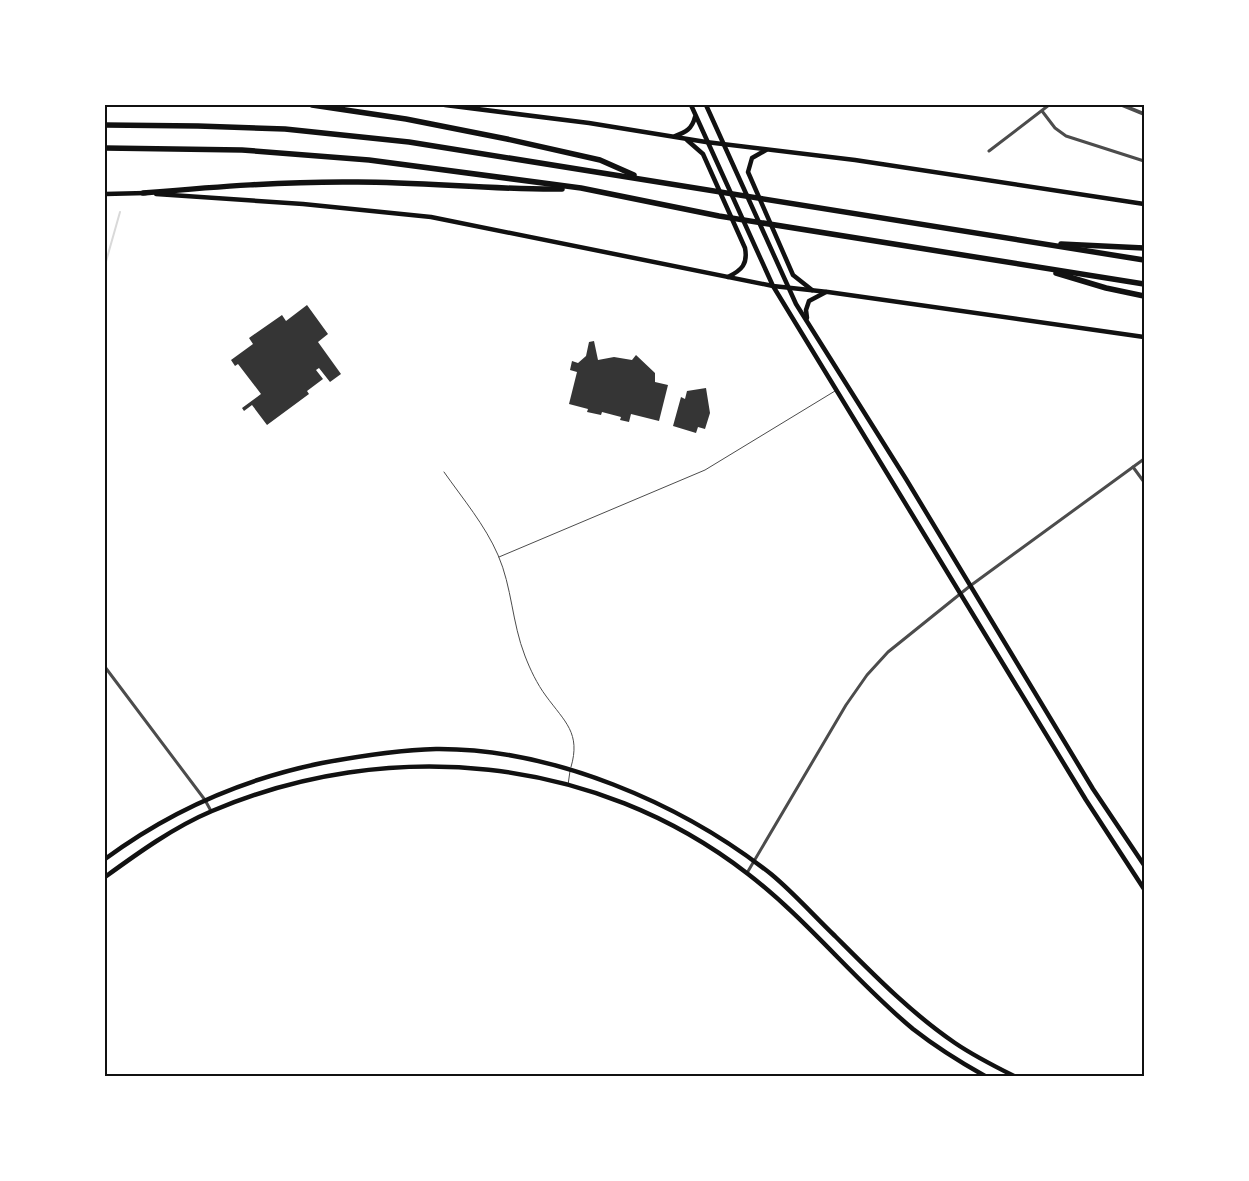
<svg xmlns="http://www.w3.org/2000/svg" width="1249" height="1181" font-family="Signika,sans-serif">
	<rect width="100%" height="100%" fill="#fff"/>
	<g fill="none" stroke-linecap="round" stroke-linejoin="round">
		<!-- stream -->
		<path stroke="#d9d9d9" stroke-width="2" d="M105,265L120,212"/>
	</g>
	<!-- building -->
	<g fill="#353535">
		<path d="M307,305L328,334L318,342L341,374L330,382L319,368L316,370L323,379L307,391L309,394L267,425L252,405L244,411L242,408L261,394L238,364L235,366L231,360L253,344L249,338L282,315L286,321Z"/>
		<path d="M594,341L598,360L614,357L632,360L636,355L655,373V382L668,385L659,421L631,414L629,422L620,420L621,417L602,412L601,415L587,412L588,409L569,404L577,372L570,370L572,361L578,363L586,356L589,342Z"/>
		<path d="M706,388L710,413L705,429L698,427L696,433L673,426L681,397L685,399L687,391Z"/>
	</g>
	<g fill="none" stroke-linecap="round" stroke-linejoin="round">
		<!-- service -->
		<g stroke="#4c4c4c" stroke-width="1">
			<path d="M444,472C463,499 485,525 498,555C512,587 512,623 525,656C530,669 537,684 546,696C565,722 581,733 571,767"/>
			<path d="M499,557L705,470L835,391"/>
			<path d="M568,785L570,771"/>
		</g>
		<!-- minor -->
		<g stroke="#4c4c4c" stroke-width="3">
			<path d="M1042,111L1055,128L1066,136L1144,161"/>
			<path d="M989,151L1049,105"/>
			<path d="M1133,467L1144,482"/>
			<path d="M105,667L205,800L211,811"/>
			<path d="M747,873L846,705L867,675L888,652L970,586L1144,459"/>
		</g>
		<!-- tertiary -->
		<path stroke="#4c4c4c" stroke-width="4" d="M1122,105L1144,114"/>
		<!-- secondary -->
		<g stroke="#111" stroke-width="4.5">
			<path d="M445,105L589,123L706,142L855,160L1144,204"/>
			<path d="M691,105L773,286L1086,800L1144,889"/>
			<path d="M706,105L796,304L906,479L1093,789L1144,865"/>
			<path d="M675,136C686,132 692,129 695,117"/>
			<path d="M687,140L703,154L745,248C748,264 742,270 728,277"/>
			<path d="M766,150L752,158L748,172L793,275L812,290"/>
			<path d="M105,194L146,193"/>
			<path d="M156,194L303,204L431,217L773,286L828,292L1144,337"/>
			<path d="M807,318L806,310L809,301L826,292"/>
			<path d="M105,859C170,811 243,779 322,763C360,756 398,750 436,749C552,748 681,803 771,874C794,893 814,916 835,936C873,974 911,1013 955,1043C974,1056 994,1066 1014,1076"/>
			<path d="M105,877C138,853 174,827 212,811C388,736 595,755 748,874C808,920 855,981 913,1029C936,1047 960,1062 985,1076"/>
		</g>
		<!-- motorway -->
		<g stroke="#111" stroke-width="5.5">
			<path d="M312,105L406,119L507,139L600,160L634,175"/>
			<path d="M105,125L198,126L285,129L409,142L1144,260"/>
			<path d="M105,148L242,150L369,160L581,188L719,216L1144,284"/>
			<path d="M143,193C214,187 286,181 358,182C426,182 494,190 562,189"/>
			<path d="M1061,244L1144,248"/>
			<path d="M1056,273L1106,288L1144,296"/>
		</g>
	</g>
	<!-- border -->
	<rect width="1249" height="1181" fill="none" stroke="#ffffff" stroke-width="212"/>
	<rect x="106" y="106" width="1037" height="969" fill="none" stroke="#111" stroke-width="2"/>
</svg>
